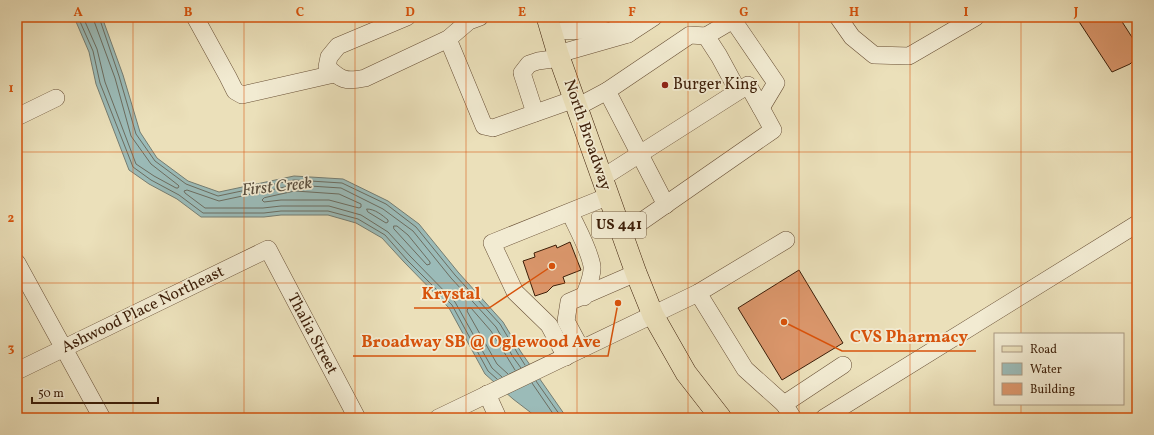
<svg xmlns="http://www.w3.org/2000/svg" width="1154" height="435" font-family="Vollkorn,serif">
	<rect width="100%" height="100%" fill="#ebe0ba"/>
	<filter id="stains"><feTurbulence type="fractalNoise" baseFrequency=".005" numOctaves="4"/><feColorMatrix values="0 0 0 0 .2 0 0 0 0 .09 0 0 0 0 .02 0 0 0 .5 -.17"/></filter>
	<radialGradient id="worn" r=".72"><stop offset=".6" stop-color="#630" stop-opacity="0"/><stop offset="1" stop-color="#630" stop-opacity=".3"/></radialGradient>
	<!-- water -->
	<path fill="#9bbbb8" stroke="#757d72" d="M74,17H102L123,75L140,132L157,158L188,181L219,192L294,176L343,179L388,201L419,224L458,272L503,322L521,352L567,418H537L530,412L513,399L485,374L449,308L404,262L382,238L356,223L328,215H281L264,217H201L177,199L149,184L129,170L96,84L89,52Z"/>
	<g fill="none" stroke-linecap="round" stroke-linejoin="round">
		<!-- shore -->
		<g stroke="#6c6d60" stroke-width="1">
			<path d="M78,17L93,51L100,83L133,167L151,180L179,195L203,213H264L281,211H328L358,219L385,235L407,260L452,305L488,371L497,379"/>
			<path d="M83,17L97,49L105,82L136,164L154,176L176,188H178L179,186L178,185L151,164L131,136L115,78L94,21L93,17"/>
			<path d="M99,17L119,76L136,134L155,161L186,184L218,196L294,180L342,183L386,204L416,227L455,275L500,324L518,354L525,365"/>
			<path d="M295,191L339,194L361,204V207L359,208L329,200H281L264,202L262,200L264,198Z"/>
			<path d="M367,209C375,209 382,215 388,220V222L386,223L368,212Z"/>
			<path d="M394,226H397L408,235L430,262V264L427,265L394,229Z"/>
			<path d="M508,374L497,364L467,311L468,308H471L491,331L515,370"/>
			<path d="M502,377L492,368L455,302L410,256L388,232L361,215L329,206H281L263,208H205L185,193L184,191L187,190L219,201L294,185L341,188L383,209L413,231L451,278L496,327L513,357L521,368"/>
			<path d="M536,381L562,418"/>
			<path d="M532,383L556,418"/>
		</g>
	</g>
	<!-- building -->
	<g fill="#da966b" stroke="#3d1f09">
		<path d="M1076,17H1119L1137,45V57L1130,64L1112,72Z"/>
		<path d="M570,242L581,270L563,277L565,283L553,286L547,292L535,296L523,261L535,257L534,253L556,245L557,248Z"/>
		<path d="M799,270L843,343L782,380L738,308Z"/>
	</g>
	<g fill="none" stroke-linecap="round" stroke-linejoin="round">
		<!-- minor casing -->
		<g stroke="#684f35" stroke-width="18">
			<g id="minor">
				<path d="M195,17L228,77L235,91L242,95L334,74"/>
				<path d="M407,17L338,46L329,57L327,67C341,80 345,82 365,78L448,39L469,21L480,17"/>
				<path d="M616,17L628,34"/>
				<path d="M838,17L852,37L874,55L909,56L976,17"/>
				<path d="M551,31L601,30L620,33"/>
				<path d="M706,36L733,20"/>
				<path d="M448,39L484,126L493,128L575,99"/>
				<path d="M558,54L628,34L654,17"/>
				<path d="M607,91L666,205"/>
				<path d="M577,107L607,91L690,35L706,36L719,56L738,91"/>
				<path d="M535,113L522,73L529,64L538,61L560,58"/>
				<path d="M17,117L56,98"/>
				<path d="M602,178L748,85L761,108L776,83L733,20L737,17"/>
				<path d="M570,213C577,228 589,249 592,266C593,276 587,288 584,297"/>
				<path d="M622,235L773,130L761,108"/>
				<path d="M786,240L698,293L745,369L784,404L793,418"/>
				<path d="M17,263L102,418"/>
				<path d="M581,349L566,321L569,302L636,273"/>
				<path d="M566,357L549,325L515,292L492,243L609,196"/>
				<path d="M17,371L268,249L357,418"/>
				<path d="M487,394L498,418"/>
				<path d="M784,404L843,365"/>
				<path d="M438,418L698,293"/>
				<path d="M824,418L1137,224"/>
			</g>
		</g>
		<!-- major casing -->
		<g stroke="#3d1f09" stroke-width="22">
			<path id="major" d="M547,17L558,54L636,273L653,315L686,373L721,418"/>
		</g>
		<!-- minor -->
		<use href="#minor" stroke="#f2ebd2" stroke-width="17"/>
		<!-- major -->
		<use href="#major" stroke="#ebe0ba" stroke-width="21"/>
	</g>
	<!-- grid -->
	<path fill="none" stroke="#d7530c" stroke-width="1" stroke-opacity="0.55" d="M133,17V418M244,17V418M355,17V418M466,17V418M577,17V418M688,17V418M799,17V418M910,17V418M1021,17V334M17,152H1137M17,283H1137M1021,404V418"/>
	<!-- markers -->
	<circle fill="#8f2418" stroke="#f2ebd2" stroke-width="1.5" cx="665" cy="85" r="4"/>
	<g text-anchor="middle" dominant-baseline="central" stroke-width="3.5" stroke-linejoin="round" paint-order="stroke">
		<!-- shield labels -->
		<rect fill="#f2ebd2" stroke="#735c45" stroke-width="1" x="592" y="212" width="54" height="26" rx="3"/>
		<g font-size="15" font-weight="bold" fill="#3d1f09">
			<text x="619" y="225">US 441</text>
		</g>
		<!-- poi labels -->
		<g font-size="16" fill="#3d1f09" stroke="#f2ebd2" text-anchor="start">
			<text x="673" y="85">Burger King</text>
		</g>
		<!-- street labels -->
		<g font-size="16" fill="#3d1f09" stroke="#f2ebd2">
			<text transform="translate(587 135) rotate(71)">North Broadway</text>
			<text transform="translate(143 310) rotate(-26)">Ashwood Place Northeast</text>
			<text transform="translate(312 334) rotate(62)">Thalia Street</text>
		</g>
		<!-- water labels -->
		<g font-size="17" font-style="italic" fill="#594e3e" stroke="#f2ebd2">
			<text transform="translate(277 187) rotate(-6)">First Creek</text>
		</g>
	</g>
	<!-- callouts -->
	<path fill="none" stroke="#d7530c" stroke-width="1.5" d="M552 266L489 308H414M784 322L842 351H976M618 303L608 356H353"/>
	<g fill="#d7530c" stroke="#f2ebd2" stroke-width="1.5">
		<circle cx="552" cy="266" r="4"/>
		<circle cx="784" cy="322" r="4"/>
		<circle cx="618" cy="303" r="4"/>
	</g>
	<g font-size="17" text-anchor="middle" font-weight="bold" fill="#d7530c" stroke="#f2ebd2" stroke-width="3.5" stroke-linejoin="round" paint-order="stroke">
		<text x="451" y="299">Krystal</text>
		<text x="909" y="342">CVS Pharmacy</text>
		<text x="481" y="347">Broadway SB @ Oglewood Ave</text>
	</g>
	<!-- margin -->
	<rect width="1154" height="435" fill="none" stroke="#ebe0ba" stroke-width="44"/>
	<!-- legend -->
	<rect x="994" y="333" width="130" height="72" fill="#f2ebd2" stroke="#aa9982"/>
	<rect x="1002" y="346" width="20" height="6" fill="#ebe0ba" stroke="#aa9982"/>
	<text x="1030" y="353" font-size="12" fill="#3d1f09">Road</text>
	<rect x="1002" y="363" width="20" height="12" fill="#9bbbb8" stroke="#aa9982"/>
	<text x="1030" y="373" font-size="12" fill="#3d1f09">Water</text>
	<rect x="1002" y="383" width="20" height="12" fill="#da966b" stroke="#aa9982"/>
	<text x="1030" y="393" font-size="12" fill="#3d1f09">Building</text>
	<!-- scale -->
	<path d="M32 397v6h126v-6" fill="none" stroke="#3d1f09" stroke-width="2"/>
	<text x="38" y="397" font-size="12" fill="#3d1f09" stroke="#f2ebd2" stroke-width="3" paint-order="stroke">50 m</text>
	<rect x="22" y="22" width="1110" height="391" fill="none" stroke="#d7530c" stroke-width="1.5"/>
	<g font-size="13" text-anchor="middle" font-weight="bold" fill="#d7530c">
		<text x="78" y="16">A</text>
		<text x="188" y="16">B</text>
		<text x="300" y="16">C</text>
		<text x="410" y="16">D</text>
		<text x="522" y="16">E</text>
		<text x="632" y="16">F</text>
		<text x="744" y="16">G</text>
		<text x="854" y="16">H</text>
		<text x="966" y="16">I</text>
		<text x="1076" y="16">J</text>
		<text x="11" y="92">1</text>
		<text x="11" y="222">2</text>
		<text x="11" y="352">3</text>
	</g>
	<rect width="100%" height="100%" filter="url(#stains)"/>
	<rect width="100%" height="100%" fill="url(#worn)"/>
</svg>
